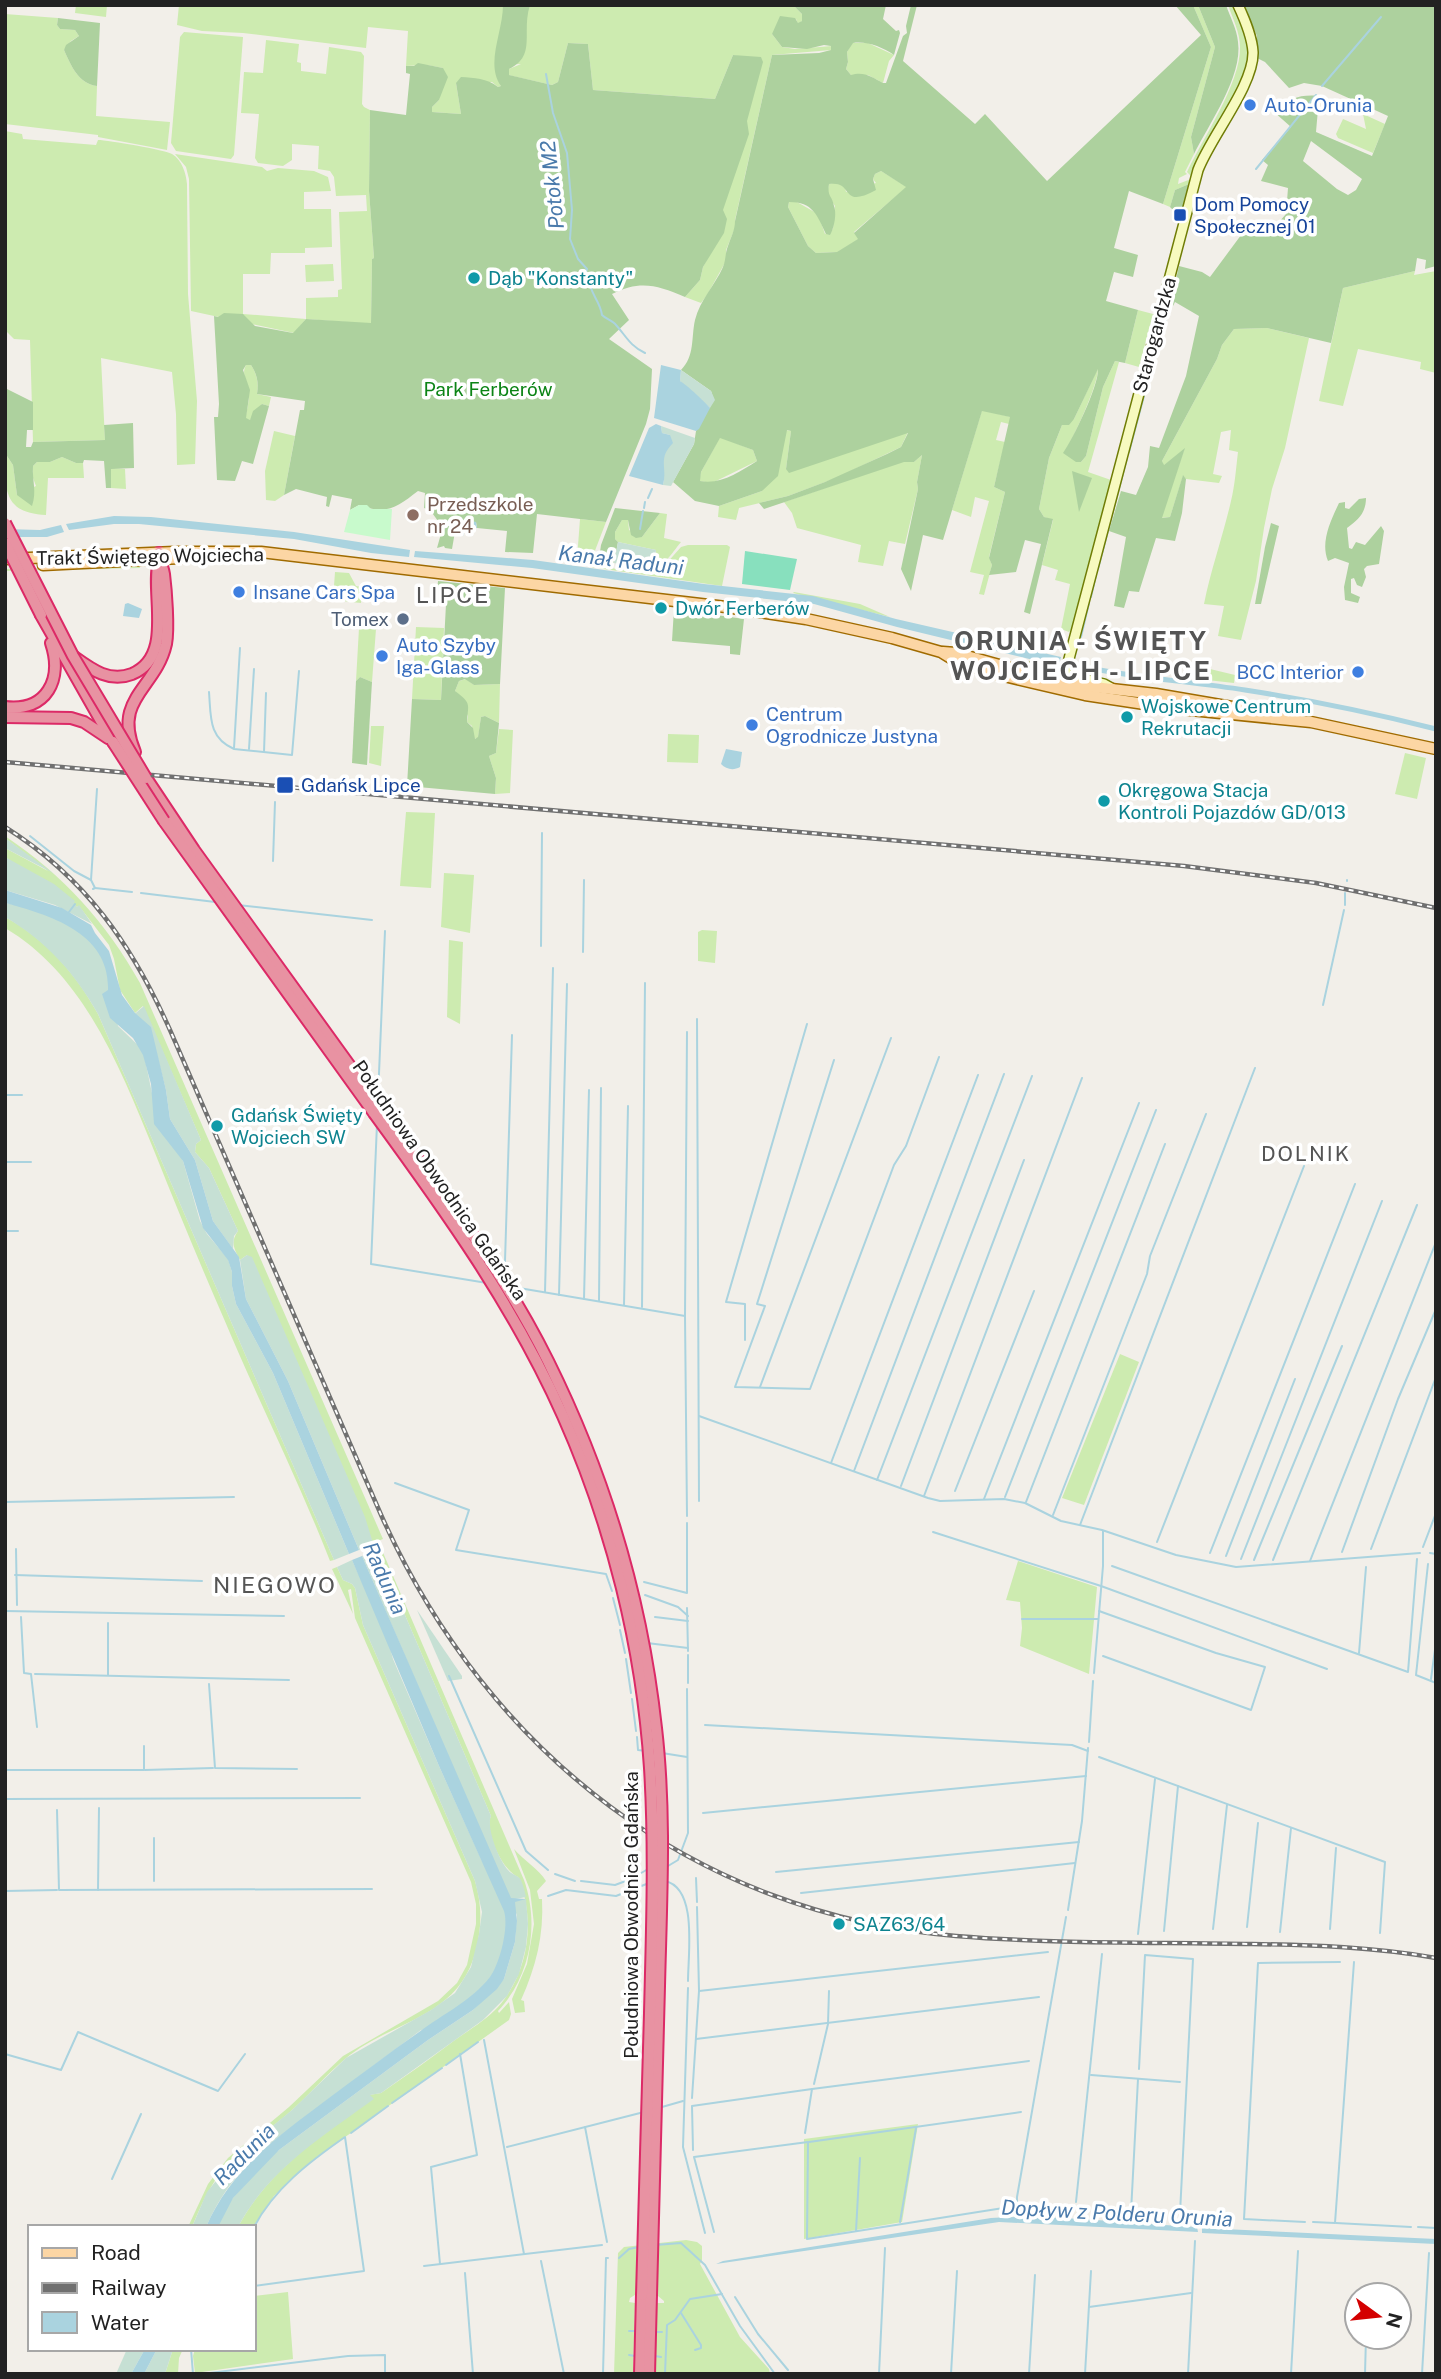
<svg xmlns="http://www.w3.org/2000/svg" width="1441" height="2379" font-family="'Public Sans',sans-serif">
	<rect width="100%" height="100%" fill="#f2efe9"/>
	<!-- grass -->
	<g fill="#cdebb0">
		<path d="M76,5H107L106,17L75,13Z"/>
		<path d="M179,5H793L802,14V21L798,24L796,19L772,34L782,47L795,49L832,46L831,50L772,55L735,220V228L726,250V261L707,295L701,303L685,297L700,280L703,267L711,252L762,62L733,55L715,99L593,90L588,44L568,43L558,82L552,85L508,75L509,69L521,64L496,65V74L501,86L498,87L492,82L456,83L461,114L432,112V107L439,100L443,68L427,65L406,66L408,31L368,27L366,48L243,33L202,31L177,25Z"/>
		<path d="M1193,5H1198L1215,47L1191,137L1194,154L1185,172L1187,174L1179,178L1178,184L1191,179L1189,184L1175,190L1170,207L1163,204L1211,47Z"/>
		<path d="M1228,5H1235C1240,19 1247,32 1248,47C1252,88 1204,136 1193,178L1187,172C1202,139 1241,83 1240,47C1240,33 1233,19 1228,5Z"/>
		<path d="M5,14L58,18L57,25L60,29L75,30L79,36L71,41L64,50C71,66 79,84 97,86L96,116L170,122L167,150L98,137V135L5,124Z"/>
		<path d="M184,32L243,37L234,155L231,159L176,151L171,143L180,37Z"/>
		<path d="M266,40L299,44L297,62L301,63V71L326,74L329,47L361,52L364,56L362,104L364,107L370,110L369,191L374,258L372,259L371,324L306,319L294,333L191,311L189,179L186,167L175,154L262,167L267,171L278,168L314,171L328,177L331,191L304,192V209H331L332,247L305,248V253H271L270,274H243V314L306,319V298L338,297V290L342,289L339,212L367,211L366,195L336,196L334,177L330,171L318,169L319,146L292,144V160L283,166L258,163L255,158L259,114L241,113L244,72L263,73Z"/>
		<path d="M852,43H868L894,55L889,61L883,83L868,75H851L846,69L848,62L847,52Z"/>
		<path d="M1363,114L1385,124L1373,153L1338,138L1336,134L1343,119L1366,129Z"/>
		<path d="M5,131L22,134L23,139L96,145L98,140C108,140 166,150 172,154C182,160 186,173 187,184L188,294L197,401L195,464L177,465L176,414L172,372L101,358L105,440L33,442L30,340L14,339L6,331Z"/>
		<path d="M881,171L907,187L854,232L859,239L838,252L816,253L808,246L788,207L789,202H797L818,214L825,234L833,229L835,206L827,194L829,184L837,182L845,186L846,192L876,183L873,179L875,174Z"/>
		<path d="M333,264L334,281L306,282L305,265Z"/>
		<path d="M1415,271L1414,275L1436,271V373L1420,369L1421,362L1358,349L1343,406L1319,401L1343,288Z"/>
		<path d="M1138,310L1153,314L1139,367L1125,363Z"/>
		<path d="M1267,328L1309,338L1285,448L1272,489L1264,528L1256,581L1241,640L1218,636L1224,606L1204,604C1211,569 1223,536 1231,501C1235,485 1236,468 1238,452L1229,450L1231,430L1221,432L1213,474L1222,476L1219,483L1186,479L1183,476L1170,517L1161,518L1184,450L1163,466L1162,461L1217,359L1222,345L1234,329Z"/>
		<path d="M1115,361L1119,362L1088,472L1111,480L1074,627L1069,632L1061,629L1070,584L1055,580L1058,570L1042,565L1053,520L1044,517L1039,509L1049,458L1062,425L1074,419L1098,368C1099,383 1073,439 1064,453L1081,462L1086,456L1103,387Z"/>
		<path d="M246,365H251C257,374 259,384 257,394L271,397L269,406L262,404L250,420L245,419C247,410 249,402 249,394C250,383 240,376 246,365Z"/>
		<path d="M982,410L1011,417L1009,424L1001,422L996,440L1005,442L994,487L1005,492L989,557L992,565L984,595L979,594L984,575L970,572L989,501L975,497L971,517L952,510Z"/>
		<path d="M786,430L791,431L786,469L908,432L901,447L836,478L788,496L739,508L736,520L718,517L719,506L762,491Z"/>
		<path d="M274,431L295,436L284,495L275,501L266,500L265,471Z"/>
		<path d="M720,437L753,450L757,461L712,483L699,481L701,472Z"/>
		<path d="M5,453L13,465L17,495L36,486L33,478V466L37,462H50L62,457L76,463H83L84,478H48L46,515C3,513 5,489 5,453Z"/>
		<path d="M922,455L917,482L918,489L905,544L889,541L883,566L858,562L861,545L797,528L792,513L784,502L904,461L914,462Z"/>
		<path d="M111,468L125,469L126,489L111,488Z"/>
		<path d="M660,513L667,514L664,538L681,542C671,554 662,571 645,570L653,569L656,550L618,542L615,539V532L622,520H628L629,530L642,537Z"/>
		<path d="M580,519L606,522L591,561L577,559Z"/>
		<path d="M688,545H727L730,547L722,586L590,567L595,565L638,573L657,574L681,547Z"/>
		<path d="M140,565V568L5,571V569Z"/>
		<path d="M335,572L349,573L356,586L362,587L361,603L333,600Z"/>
		<path d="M794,592L860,604L890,617L793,593Z"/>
		<path d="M416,627L444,628L441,700L412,699Z"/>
		<path d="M359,628L376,629L372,682L360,677L356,681Z"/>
		<path d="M1210,669L1235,675L1234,683L1207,680Z"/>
		<path d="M466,679L474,685L500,684L499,723L485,716L481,717L478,738L474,739L472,726L467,722L468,716L455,691L459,681Z"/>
		<path d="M371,726H384L381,766L369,763Z"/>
		<path d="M499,729L513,730L510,793L495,794L496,778L489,756L496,753Z"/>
		<path d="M668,734L699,735L698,763L667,762Z"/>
		<path d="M1405,753L1426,758L1417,799L1395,794Z"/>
		<path d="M406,812L435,813L431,888L400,886Z"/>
		<path d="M5,836C63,875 106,922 140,983L383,1539L373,1543L247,1255L240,1260C234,1249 230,1242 238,1231L209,1168L195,1152L196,1144L201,1140L143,1006L135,1013L120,990L114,959L109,945L79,906L77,907L5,857V848L48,871L5,838Z"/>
		<path d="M444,873L474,875L470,933L441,927Z"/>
		<path d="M5,917C46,939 76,974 98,1014L334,1560L330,1561C298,1479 258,1400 224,1319C200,1264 177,1208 155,1153C121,1070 85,975 5,928Z"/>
		<path d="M702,930L717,931L715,963L698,961V932Z"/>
		<path d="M449,940L463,942L460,1024L447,1017Z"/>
		<path d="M1120,1354L1139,1362L1084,1505L1062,1498Z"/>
		<path d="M381,1548L524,1880C540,1925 530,1977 498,2011L499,2013L509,2002L511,2014L509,2020L313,2160L274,2196L253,2227H238C267,2171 322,2136 370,2097L369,2095L381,2093C406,2076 431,2058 455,2040C469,2030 486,2020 498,2007C529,1972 536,1919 518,1877C502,1870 484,1831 491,1816L402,1608L390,1587L380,1582L385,1572L376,1550Z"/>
		<path d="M1018,1561L1097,1587L1089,1674L1020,1646L1022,1628L1020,1602L1006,1600Z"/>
		<path d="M337,1567L343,1580L352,1584L355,1588L363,1625L475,1881C482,1905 482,1926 476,1950C458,2020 393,2019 345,2059C326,2075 310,2094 291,2111C266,2133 235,2151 216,2179C206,2194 199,2210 192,2227H188L208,2184L228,2158L289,2107L343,2056L438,2001L457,1983L467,1965L476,1924V1904L471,1882L355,1618L351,1589L348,1590L353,1614L332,1569Z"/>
		<path d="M514,1849C523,1860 540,1870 546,1881L537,1891L539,1899H542C544,1935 536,1967 521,2000L524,2001L525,2012L515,2013L512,1999L527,1964L534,1924L530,1890Z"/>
		<path d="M918,2124L902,2222L804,2239V2139Z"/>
		<path d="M686,2240L697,2242L702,2246V2260L700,2264L740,2337L769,2369L770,2374H655L657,2303H664V2301L658,2296L635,2295L630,2298L629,2302L635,2303L633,2374H614L618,2253L624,2247Z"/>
		<path d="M288,2292L293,2359L195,2373L193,2356L195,2349H254V2296Z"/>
		<path d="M173,2349H183L179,2358L178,2374H165Z"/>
	</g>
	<!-- forest -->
	<g fill="#add19e" fill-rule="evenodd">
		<path d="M503,5H530C521,32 537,56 509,69V75L552,85L558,82L568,43L588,44L593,90L715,99L733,55L761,57L763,62L747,121L749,134L723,210L727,219L724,233L703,267L700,280L685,297C657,285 640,280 612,294L629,320L609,339L652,369L650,409L646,424L606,522L537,514L533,553L505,552L507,531L477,528L476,522L456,526L452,549L445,548L444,546L437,548L444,523L438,521L430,510L424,508L425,493L418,491C398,506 388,516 359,505L350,510L352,499L332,495L329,507L326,506L327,497L296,489L284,495L300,410H304L305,401L257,394C259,383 257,374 251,365H246L243,370L250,390L246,418L250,420L253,411L262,404L269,406L253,464L242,461L235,481L217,480L214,417H218L219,404L214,316L218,317L224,313L243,314L255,326L293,333L306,319L371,323L372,259L374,258L369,191L370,110L406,115L410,74L406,73V66H414L418,63L443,68L448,77L439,100L432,107V112L461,114L456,83L461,77C474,78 487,78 498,87L501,86C485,64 503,32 503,5Z"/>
		<path d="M793,5H886L883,19L896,31L899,30L900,33L894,55C882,47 867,41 853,43L847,52L848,62L846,69L851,75C864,71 872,77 883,83H886L903,36L907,33L906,26L911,5H917L903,61L975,124L985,114L1047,181L1201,35L1175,5H1193L1211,47L1163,204L1129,191L1114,248L1138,255L1133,277L1114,272L1106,301L1138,310L1125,363L1115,361L1103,387L1086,456L1081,462H1076L1063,453C1073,439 1099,385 1098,369L1074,419L1069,425H1062L1049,458L1039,509L1044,517L1053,519L1030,614L1024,612L1041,544L1025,540L1016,572L989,575L992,565L989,558L1005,492L994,487L1010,417L982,411L943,540L923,535L911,591L901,569L918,489L917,482L922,455L914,462H904L764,509L759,503L788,496L825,482L887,454L901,447L908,433L789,473L786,469L791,431L787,430L778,476L762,491L719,506L695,501L673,482L694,444L696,431L714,400L711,391L681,370C695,356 691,338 695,320C700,300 715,285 723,267C726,260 725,253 728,246C731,237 735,230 735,221L772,55L819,53L831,50V46L824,45L807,49L782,47L772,34L780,16L795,18L798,23L802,21V14ZM881,171L906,187L854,233L858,239L837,252L816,253L808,246L788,207L789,202C813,202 817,215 826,234L830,235C834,228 837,214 834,206C832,195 827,197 829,184C855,180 839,210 876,190L873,179L875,174ZM720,438L753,450L757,461C739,472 721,485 700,481L701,472Z"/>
		<path d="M1198,5H1226C1230,17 1237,29 1238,42C1243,76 1209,124 1194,154L1191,137L1215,47Z"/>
		<path d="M1244,5H1436V266L1425,269L1426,260L1417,258L1415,271L1343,288L1331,343L1267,328L1234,329L1222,345L1217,359L1162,461L1164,465L1185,448L1162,518L1170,517L1183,475L1186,479L1182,513L1175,541L1156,538L1139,592L1129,591L1124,608L1114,606L1126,537L1109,531L1121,491L1136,495L1148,467L1150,446L1159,448L1186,376L1199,316L1175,302L1173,306L1172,297L1179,266L1202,272L1210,277L1247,227L1273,229L1286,214L1288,188L1261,181L1268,165L1262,160L1291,127L1274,112C1292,97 1299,94 1323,96L1318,109L1316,132L1372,156L1388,116L1322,86L1304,83L1289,88L1265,62L1257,58V36ZM1311,141L1362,179L1356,190L1348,195L1337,189L1303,161Z"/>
		<path d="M58,18L100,23L97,86C79,84 71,66 64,50L66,45L79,36L75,30L60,29L57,25Z"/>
		<path d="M1189,184L1182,210L1172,209L1170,207L1175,190Z"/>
		<path d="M5,388L33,402V430H27L26,447H31L33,442L105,440L104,425L133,423L134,468L111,469V488H106L104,461L84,460L83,463H76L62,457L50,462H37L33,466C32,481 37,491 32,506L17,495L13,465L5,453Z"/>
		<path d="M1072,471L1092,478L1079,512Z"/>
		<path d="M1366,498C1366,513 1358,520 1347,528L1349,548L1352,549L1356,542L1365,545L1381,526L1384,531L1379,564L1367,566L1364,569L1366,577L1362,587L1357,585L1354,578L1351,579V593L1360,597L1358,603L1345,600L1344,587L1349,563L1335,558L1328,561C1320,542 1331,520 1339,503L1345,502V508L1349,509L1359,499Z"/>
		<path d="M615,508L660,513L642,537L636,538L631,535L628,520H622L615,532V539L618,542L614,563L600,552L601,545Z"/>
		<path d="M1271,523L1279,526L1261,604H1255L1265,547Z"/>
		<path d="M438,581L505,588L500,684L474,685L465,679L459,681L455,691C472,704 468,703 467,722L473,728L475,739L478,737L481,717L485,716L499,723L496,753L489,756L496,778L495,794L407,786L412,699L441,700L446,604L436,603Z"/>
		<path d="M674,609L744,619L740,655L730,654V646L672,641Z"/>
		<path d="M360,677L372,682L367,765L352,763L356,681Z"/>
	</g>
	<!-- wetland -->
	<g fill="#c6e0d4">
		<path d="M681,370L711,391L715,400L710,408L680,381Z"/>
		<path d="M661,426L695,438L694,444L671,486L663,485C666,476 660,468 663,460C665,451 669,445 670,435L662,433Z"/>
		<path d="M618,542L656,550L653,569L645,570L614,563Z"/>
		<path d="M5,838L53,873L5,848Z"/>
		<path d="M5,857L54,884L75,901L74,903L77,907L79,905L92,924L55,905L5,890Z"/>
		<path d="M5,903L47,911L77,926L105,958L118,1026L143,1050L153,1098L183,1161L200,1221L207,1234L228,1259L232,1272V1286L236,1304L273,1373L349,1554L334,1560L98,1014C75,973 46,941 5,917Z"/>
		<path d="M144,1006L201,1140L196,1144L195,1152L209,1168L238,1231L234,1236L233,1249L213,1221L195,1160L170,1119L166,1090L156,1051L131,1017Z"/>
		<path d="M247,1255L252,1257L365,1517L373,1543L359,1550L288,1381L246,1299L240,1260Z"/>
		<path d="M376,1550L385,1572L380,1582L390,1587L402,1608L491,1816C486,1828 499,1860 508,1870C512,1875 518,1875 521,1880C523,1885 525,1892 526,1897L515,1899H526L528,1924L526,1947L519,1974L507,1996L483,2020L381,2093L370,2095L374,2099C323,2136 268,2170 238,2227H215L220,2212L261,2167L260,2164L428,2040L473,2010L504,1979L515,1942L517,1915L469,1816L462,1788L362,1556Z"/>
		<path d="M352,1560L387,1637L393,1659L439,1766L482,1861L494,1877L511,1922L493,1982L428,2029L421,2030L324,2103L323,2106C271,2141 232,2168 206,2227H192L207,2192L235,2157L292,2110L346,2058L431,2010L455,1993L471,1967L479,1934L482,1912L475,1881L363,1625L355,1588L352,1584L343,1580L337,1567Z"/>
		<path d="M417,1610L462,1676V1679L448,1681Z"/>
		<path d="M127,2349H145L131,2374H116Z"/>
		<path d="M157,2349H173L165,2374H144Z"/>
	</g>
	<!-- park -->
	<path fill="#c8facc" d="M359,505H367L371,509H392L390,540L344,532L350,510Z"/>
	<!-- pitch -->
	<path fill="#88e0be" d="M745,551L797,559L790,590L742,584Z"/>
	<!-- water -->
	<g fill="#aad3df">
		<path d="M661,365L681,370L680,381C688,386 704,401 710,408L699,429L696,431L654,418Z"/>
		<path d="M656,424L661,426L662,433L670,435L673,443C657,459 668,467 663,485L629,476L649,428Z"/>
		<path d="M114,516L151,517L294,532L410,550L409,557L371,553L294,539L139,524H114L69,530L66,524Z"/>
		<path d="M469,520L476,522L477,528L465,529L463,536L457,534L456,526L460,521Z"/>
		<path d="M61,525L64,532L47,537H5V529L40,530Z"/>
		<path d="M415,551L533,560L704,584L813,596L896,619L1061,657L1059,664H1050L897,627L814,604L703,592L532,568L414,557Z"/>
		<path d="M128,603L142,609L139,618L123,616L125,604Z"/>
		<path d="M726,749L742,752L740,767C733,771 726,769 721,764Z"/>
		<path d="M5,890L62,908L91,925L95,933L109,951L122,995L135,1013L151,1027L166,1090L170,1119L195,1160L213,1221L239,1257L246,1299L288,1381L359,1550L349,1554L273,1373L236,1304L232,1286V1272L228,1260L203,1228L183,1161L154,1124L151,1084L143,1055L133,1038L110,1018L102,994L108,990C110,933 50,915 5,903Z"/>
		<path d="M362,1556L511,1898L526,1899L515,1902L517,1921L515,1942L504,1979L497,1989L473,2010L428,2040L279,2150L233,2198L218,2227H206C232,2167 279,2136 329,2098C359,2076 389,2053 419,2032C443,2014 471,2001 490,1977C500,1963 509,1927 504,1911L439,1766L352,1560Z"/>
		<path d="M991,2218C1059,2214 1129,2224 1197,2227L1198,2232L999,2222L716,2264L723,2261Z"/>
		<path d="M1202,2228L1436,2239V2244L1202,2233Z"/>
		<path d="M145,2349H157L144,2374H131Z"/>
	</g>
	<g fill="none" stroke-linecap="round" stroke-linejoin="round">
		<!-- stream -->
		<g stroke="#aad3df" stroke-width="2">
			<path d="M546,74L553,113L567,153L572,210L570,239L578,259L587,269L585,275L589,278C589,293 600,300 602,315C606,319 613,321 616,325C626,336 630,346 645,353"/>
			<path d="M1322,86L1381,17"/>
			<path d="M1256,169L1316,95"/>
			<path d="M1157,349L1171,304L1169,297"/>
			<path d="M1146,388L1155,355"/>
			<path d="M1129,452L1144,396"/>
			<path d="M648,498L652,489"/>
			<path d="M644,508L645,502"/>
			<path d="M640,529L643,511"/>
			<path d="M1098,569L1127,458"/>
			<path d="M1091,597L1096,575"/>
			<path d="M1081,637L1089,603"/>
			<path d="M209,692C211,716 208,738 234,749L292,755L299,671"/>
			<path d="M234,748L240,648"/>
			<path d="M249,749L254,669"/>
			<path d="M264,752L266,693"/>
			<path d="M30,836L74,871L91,880"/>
			<path d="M273,861L275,802"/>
			<path d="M1347,881V880"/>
			<path d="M95,888L132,892"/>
			<path d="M93,889L95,888L91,880L97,789"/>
			<path d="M141,893L215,902"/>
			<path d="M238,905L372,920"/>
			<path d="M1345,905V893"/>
			<path d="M69,912L75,904"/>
			<path d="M541,946L542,833"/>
			<path d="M583,952L584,880"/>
			<path d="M1323,1005L1344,910"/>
			<path d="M697,1019L699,1501"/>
			<path d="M834,1060L757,1304L765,1306L735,1387L810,1389L894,1165L906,1146L939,1057"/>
			<path d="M5,1095H22"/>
			<path d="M378,1097L385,931"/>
			<path d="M377,1124L371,1264L487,1283"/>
			<path d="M5,1162H31"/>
			<path d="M5,1231H18"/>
			<path d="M505,1261L512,1035"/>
			<path d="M513,1287L685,1316"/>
			<path d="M545,1292L553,968"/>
			<path d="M559,1295L567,984"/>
			<path d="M584,1299L589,1090"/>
			<path d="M599,1301L601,1088"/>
			<path d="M624,1305L628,1106"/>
			<path d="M642,1307L645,983"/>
			<path d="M745,1340V1304L726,1302L807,1024"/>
			<path d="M760,1387L891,1038"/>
			<path d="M699,1416L928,1498L940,1501L1004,1499L1025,1503L1061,1521L1102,1530L1176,1555L1236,1567L1420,1553"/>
			<path d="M831,1463L978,1075"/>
			<path d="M854,1471L1004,1074"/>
			<path d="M877,1480L1032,1076"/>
			<path d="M395,1483L469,1510L456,1550L606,1574L612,1591"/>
			<path d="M901,1486L1024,1160"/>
			<path d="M955,1491L1034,1291"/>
			<path d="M924,1496L1082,1078"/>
			<path d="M1005,1497L1156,1110"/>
			<path d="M984,1499L1139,1103"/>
			<path d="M5,1502L234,1497"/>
			<path d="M1026,1502L1165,1144"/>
			<path d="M1053,1515L1147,1274L1150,1256L1206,1114"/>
			<path d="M687,1516L685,1316L687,1032"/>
			<path d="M1080,1525L1255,1068"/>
			<path d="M933,1532L1101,1586L1327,1669"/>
			<path d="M1157,1542L1304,1166"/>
			<path d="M1423,1547L1436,1513"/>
			<path d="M16,1549L17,1605"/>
			<path d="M1371,1549L1436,1377"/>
			<path d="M1342,1552L1398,1399L1436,1309"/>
			<path d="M1210,1553L1355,1184"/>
			<path d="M1430,1553L1436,1554"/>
			<path d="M1226,1556L1295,1379"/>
			<path d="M1241,1559L1382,1201"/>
			<path d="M1254,1560L1342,1346"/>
			<path d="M1273,1560L1417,1205"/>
			<path d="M1310,1561L1436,1242"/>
			<path d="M1428,1564L1416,1675L1436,1683"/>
			<path d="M1112,1566L1408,1672L1417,1559"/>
			<path d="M15,1575L202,1581"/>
			<path d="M644,1582L687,1593V1523"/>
			<path d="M645,1595L678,1607L688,1616"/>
			<path d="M613,1598L620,1625"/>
			<path d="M687,1608L688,1651"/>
			<path d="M5,1611L284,1616"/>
			<path d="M1099,1611L1216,1653L1265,1667L1251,1710L1103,1656"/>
			<path d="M21,1617L24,1673L31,1674L37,1727"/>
			<path d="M655,1617L688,1621"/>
			<path d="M1022,1619H1098"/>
			<path d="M108,1623V1675"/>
			<path d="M620,1630L625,1653"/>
			<path d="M647,1643L688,1648"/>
			<path d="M1359,1653L1366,1567"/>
			<path d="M626,1659L631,1693"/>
			<path d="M1094,1673L1103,1566V1531"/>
			<path d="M35,1674L289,1680"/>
			<path d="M449,1676L526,1851L548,1870"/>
			<path d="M1431,1679L1436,1642"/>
			<path d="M688,1683V1655"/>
			<path d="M209,1684L215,1768L297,1769"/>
			<path d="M632,1699L636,1731"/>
			<path d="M705,1725L1072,1745L1088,1751"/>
			<path d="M637,1737L638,1750L646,1751"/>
			<path d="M1089,1742L1093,1681"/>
			<path d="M662,1753L687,1757"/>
			<path d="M1099,1757L1385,1862L1380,1933"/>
			<path d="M5,1770H144V1746"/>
			<path d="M145,1770L213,1768"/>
			<path d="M5,1799L360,1798"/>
			<path d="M57,1810L59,1890L372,1889"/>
			<path d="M703,1813L1086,1776"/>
			<path d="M154,1838V1881"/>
			<path d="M668,1866L678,1860L688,1833L687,1689"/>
			<path d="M776,1872L1079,1842"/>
			<path d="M555,1874L575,1881"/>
			<path d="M696,1878L697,1902"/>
			<path d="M581,1881L615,1885L631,1879L648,1869"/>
			<path d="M665,1881C698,1888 688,1954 688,1981"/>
			<path d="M98,1890L99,1808"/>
			<path d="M5,1891L57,1890"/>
			<path d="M801,1893L1075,1863"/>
			<path d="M548,1896L566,1890L616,1896L649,1883"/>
			<path d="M1068,1910L1082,1821L1088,1748"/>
			<path d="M1247,1927L1258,1823"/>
			<path d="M1213,1929L1227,1805"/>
			<path d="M1330,1929L1336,1848"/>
			<path d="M1164,1931L1178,1786"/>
			<path d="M1280,1932L1291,1828"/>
			<path d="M1138,1934L1155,1779"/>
			<path d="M688,1988L683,2147L705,2233"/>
			<path d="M699,1991L1048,1952"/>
			<path d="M696,2039L1039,1997"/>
			<path d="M484,2040L524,2254"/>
			<path d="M5,2054L61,2070L78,2032L218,2091L245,2054"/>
			<path d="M446,2065L478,2042"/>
			<path d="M1139,2069L1145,1955L1193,1959L1180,2213L1182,2216L1234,2219"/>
			<path d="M1091,2075L1180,2082"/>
			<path d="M814,2084L828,2024L829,1991"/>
			<path d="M812,2089L1029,2061"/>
			<path d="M692,2098L699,1991L697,1907"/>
			<path d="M392,2103L442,2068"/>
			<path d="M662,2107L683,2101"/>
			<path d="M585,2127L607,2242"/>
			<path d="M351,2133L388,2106"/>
			<path d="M809,2142L1021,2112"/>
			<path d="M507,2147L644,2112"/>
			<path d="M693,2150L692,2106L812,2089L805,2133"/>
			<path d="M112,2179L141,2114"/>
			<path d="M1076,2202L1102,1954"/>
			<path d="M1131,2212L1138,2079"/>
			<path d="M1017,2219V2197L1066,1917"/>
			<path d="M900,2222L916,2128"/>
			<path d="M1305,2222L1244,2219L1258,1963L1340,1962"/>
			<path d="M1313,2222L1335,2223L1354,1962"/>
			<path d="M1336,2223L1411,2227"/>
			<path d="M254,2227C274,2189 309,2162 345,2137L364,2271L254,2286"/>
			<path d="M1418,2227L1436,2228"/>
			<path d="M856,2231L860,2158"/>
			<path d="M714,2232L694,2157L808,2142L807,2239L1016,2206"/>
			<path d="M655,2245L681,2243L705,2265L740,2326L775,2374"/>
			<path d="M619,2258L629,2249L639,2247"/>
			<path d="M541,2261L564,2374"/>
			<path d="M440,2264L431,2167L477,2155L460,2054"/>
			<path d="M424,2266L602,2245"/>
			<path d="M465,2273L473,2374"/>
			<path d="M735,2297L758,2334L788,2370"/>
			<path d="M1089,2307L1191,2293"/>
			<path d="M681,2313L701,2345V2348L695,2350"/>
			<path d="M629,2331H635"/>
			<path d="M656,2332H662"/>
			<path d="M191,2349L193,2374"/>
			<path d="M629,2355L635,2356"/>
			<path d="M655,2356L661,2357"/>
			<path d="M202,2374L348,2356L385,2355V2374"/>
			<path d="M603,2374L606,2258H608"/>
			<path d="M665,2374L667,2325L675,2320L690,2299L722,2294"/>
			<path d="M879,2374L885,2248"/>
			<path d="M951,2374L957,2271"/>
			<path d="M1029,2374L1035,2275"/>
			<path d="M1085,2374L1091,2271"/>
			<path d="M1188,2374L1195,2241"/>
			<path d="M1291,2374L1298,2251"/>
			<path d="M1365,2374L1366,2337"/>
			<path d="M1422,2374L1429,2253"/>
		</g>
		<!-- canal -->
		<path stroke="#aad3df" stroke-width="5" d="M1075,665C1131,678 1188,681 1245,690C1310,700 1373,713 1436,729"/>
		<!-- secondary casing -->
		<g stroke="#707d05" stroke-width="12">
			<g id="secondary">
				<path d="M1016,670L1033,667L1104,684L1113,689"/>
				<path d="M1065,674L1198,170C1211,136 1254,85 1253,52C1252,36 1245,20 1238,5"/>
			</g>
		</g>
		<!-- primary casing -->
		<g stroke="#a06b00" stroke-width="13">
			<g id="primary">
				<path d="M5,559L175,552H261L726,607L806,619L892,638L941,652L954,660L1000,675L1085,695L1171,708L1311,722L1436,749"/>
				<path d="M43,565L181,558"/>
				<path d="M943,652L956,653L1067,684L1156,694L1261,712"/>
			</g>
		</g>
		<!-- highway casing -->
		<g stroke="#dc2a67" stroke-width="14">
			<g id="highway">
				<path d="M41,615L113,742"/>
				<path d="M73,656C91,669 109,683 132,674C175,656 150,594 159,560"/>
				<path d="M5,707C47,712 63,679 51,643"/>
				<path d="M5,717L71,718L84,722L108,738"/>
				<path d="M135,752C112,698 156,689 166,644C169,628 166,590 164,574C163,567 159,561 159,553"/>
				<path d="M146,778L194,850L381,1109"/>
				<path d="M164,821L374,1113"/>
				<path d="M640,2374L642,2295"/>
				<path d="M649,2374L651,2295"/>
			</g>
		</g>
		<!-- secondary -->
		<use href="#secondary" stroke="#f7fabf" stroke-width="9"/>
		<!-- primary -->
		<use href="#primary" stroke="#fcd6a4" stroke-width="10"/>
		<!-- highway -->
		<use href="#highway" stroke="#e892a2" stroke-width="10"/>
		<!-- rail casing -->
		<g stroke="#707070" stroke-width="4.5">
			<g id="rail">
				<path d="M5,762L1184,866L1316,883L1436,908"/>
				<path d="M5,827C86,878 132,945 170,1030L382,1517C488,1753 694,1914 956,1936C1054,1944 1153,1942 1252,1944C1313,1945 1375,1947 1436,1958"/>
			</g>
		</g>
		<!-- rail -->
		<use href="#rail" stroke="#fff" stroke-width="2" stroke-dasharray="5" stroke-linecap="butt"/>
		<!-- highway-bridge casing -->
		<g stroke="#dc2a67" stroke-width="14" stroke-linecap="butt">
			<g id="highway-bridge">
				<path d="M5,523L73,656L146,778"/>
				<path d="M5,543L41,615"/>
				<path d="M113,742L164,821"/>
				<path d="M381,1109C441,1190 503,1270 548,1361C605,1476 642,1600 656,1728C666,1814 661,1900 659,1986C656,2089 653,2192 651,2295"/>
				<path d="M374,1113C445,1210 514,1306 563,1416C612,1526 642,1647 650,1768C655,1849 652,1931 650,2013C647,2107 645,2201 642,2295"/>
			</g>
		</g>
		<!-- highway-bridge -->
		<use href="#highway-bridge" stroke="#e892a2" stroke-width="10"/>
	</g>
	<!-- markers -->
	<g fill="#3f7fe0" stroke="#fff" stroke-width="2.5">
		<circle cx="1250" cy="105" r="7"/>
		<circle cx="239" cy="592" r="7"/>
		<circle cx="382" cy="656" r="7"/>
		<circle cx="1358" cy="672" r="7"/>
		<circle cx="752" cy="725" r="7"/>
	</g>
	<g fill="#1a4fb4" stroke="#fff" stroke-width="2.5">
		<rect x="1173" y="208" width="14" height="14" rx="3.5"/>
		<rect x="276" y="776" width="18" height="18" rx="3.5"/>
	</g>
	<g fill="#0f9aa8" stroke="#fff" stroke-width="2.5">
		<circle cx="474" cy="278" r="7"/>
		<circle cx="661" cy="608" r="7"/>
		<circle cx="1127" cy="717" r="7"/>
		<circle cx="1104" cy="801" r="7"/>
		<circle cx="217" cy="1126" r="7"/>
		<circle cx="839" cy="1924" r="7"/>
	</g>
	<circle fill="#8d6e63" stroke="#fff" stroke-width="2.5" cx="413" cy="515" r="7"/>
	<circle fill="#5c6f8a" stroke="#fff" stroke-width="2.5" cx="403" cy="619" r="7"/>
	<g text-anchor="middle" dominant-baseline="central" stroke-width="7" stroke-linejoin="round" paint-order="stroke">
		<!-- shop labels -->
		<g font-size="19" fill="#366cbe" stroke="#fff" text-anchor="start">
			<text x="1264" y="105">Auto-Orunia</text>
			<text x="253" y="592">Insane Cars Spa</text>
			<text x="396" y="645">Auto Szyby<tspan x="396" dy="22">Iga-Glass</tspan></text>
			<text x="1344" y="672" text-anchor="end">BCC Interior</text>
			<text x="766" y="714">Centrum<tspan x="766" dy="22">Ogrodnicze Justyna</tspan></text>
		</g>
		<!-- transit labels -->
		<g font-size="19" fill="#164399" stroke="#fff" text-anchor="start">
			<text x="1194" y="204">Dom Pomocy<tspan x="1194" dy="22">Społecznej 01</tspan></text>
			<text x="301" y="785">Gdańsk Lipce</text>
		</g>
		<!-- culture labels -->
		<g font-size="19" fill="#0d838f" stroke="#fff" text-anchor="start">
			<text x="488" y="278">Dąb "Konstanty"</text>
			<text x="675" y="608">Dwór Ferberów</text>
			<text x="1141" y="706">Wojskowe Centrum<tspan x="1141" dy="22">Rekrutacji</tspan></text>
			<text x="1118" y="790">Okręgowa Stacja<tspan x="1118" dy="22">Kontroli Pojazdów GD/013</tspan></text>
			<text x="231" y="1115">Gdańsk Święty<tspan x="231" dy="22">Wojciech SW</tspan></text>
			<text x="853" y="1924">SAZ63/64</text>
		</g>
		<!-- street labels -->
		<g font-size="19" fill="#222" stroke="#fff">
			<text transform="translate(1154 335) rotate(-75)">Starogardzka</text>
			<text transform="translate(150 556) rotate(-1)">Trakt Świętego Wojciecha</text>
			<text transform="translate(440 1180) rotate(55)">Południowa Obwodnica Gdańska</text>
			<text transform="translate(631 1915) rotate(-90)">Południowa Obwodnica Gdańska</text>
		</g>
		<!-- park labels -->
		<g font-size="19" fill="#0c8416" stroke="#fff">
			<text x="488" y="389">Park Ferberów</text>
		</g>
		<!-- education labels -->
		<g font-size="19" fill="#785e54" stroke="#fff" text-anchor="start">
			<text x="427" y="504">Przedszkole<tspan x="427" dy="22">nr 24</tspan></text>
		</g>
		<!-- service labels -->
		<g font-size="19" fill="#4e5e75" stroke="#fff" text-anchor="end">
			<text x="389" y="619">Tomex</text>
		</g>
		<!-- water labels -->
		<g font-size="21" font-style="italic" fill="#4a7aab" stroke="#fff">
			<text transform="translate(552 185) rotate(-96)">Potok M2</text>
			<text transform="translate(621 560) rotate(7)">Kanał Raduni</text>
			<text transform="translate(385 1578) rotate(66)">Radunia</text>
			<text transform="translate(244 2154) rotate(-45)">Radunia</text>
			<text transform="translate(1117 2213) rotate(3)">Dopływ z Polderu Orunia</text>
		</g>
		<!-- neighbourhood labels -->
		<g font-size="21" letter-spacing="2" fill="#555" stroke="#fff">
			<text x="1306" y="1153">DOLNIK</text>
		</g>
		<!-- quarter labels -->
		<g font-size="23" letter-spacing="2" fill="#555" stroke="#fff">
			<text x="453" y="594">LIPCE</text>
			<text x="275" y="1584">NIEGOWO</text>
		</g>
		<!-- district labels -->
		<g font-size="26" font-weight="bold" letter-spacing="2" fill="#555" stroke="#fff">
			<text x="1081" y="640">ORUNIA - ŚWIĘTY<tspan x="1081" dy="30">WOJCIECH - LIPCE</tspan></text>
		</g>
	</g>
	<!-- border -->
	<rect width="1441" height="2379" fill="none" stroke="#222222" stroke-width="14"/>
	<!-- legend -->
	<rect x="28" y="2225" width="228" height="126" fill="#ffffff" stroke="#a7a7a7" stroke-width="2"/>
	<rect x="42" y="2248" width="35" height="10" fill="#fcd6a4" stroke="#a7a7a7" stroke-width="2"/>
	<text x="91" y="2260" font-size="21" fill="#222222">Road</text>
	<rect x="42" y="2283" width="35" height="10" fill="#707070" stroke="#a7a7a7" stroke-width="2"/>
	<text x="91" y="2295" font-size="21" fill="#222222">Railway</text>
	<rect x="42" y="2312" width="35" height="21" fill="#aad3df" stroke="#a7a7a7" stroke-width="2"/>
	<text x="91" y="2330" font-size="21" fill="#222222">Water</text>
	<!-- north arrow -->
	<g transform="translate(1378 2316) rotate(105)"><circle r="33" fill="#ffffff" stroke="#a7a7a7" stroke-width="2"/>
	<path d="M0-5L12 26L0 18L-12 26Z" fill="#d40000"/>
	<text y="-10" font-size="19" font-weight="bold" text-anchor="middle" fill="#222222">N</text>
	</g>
</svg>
